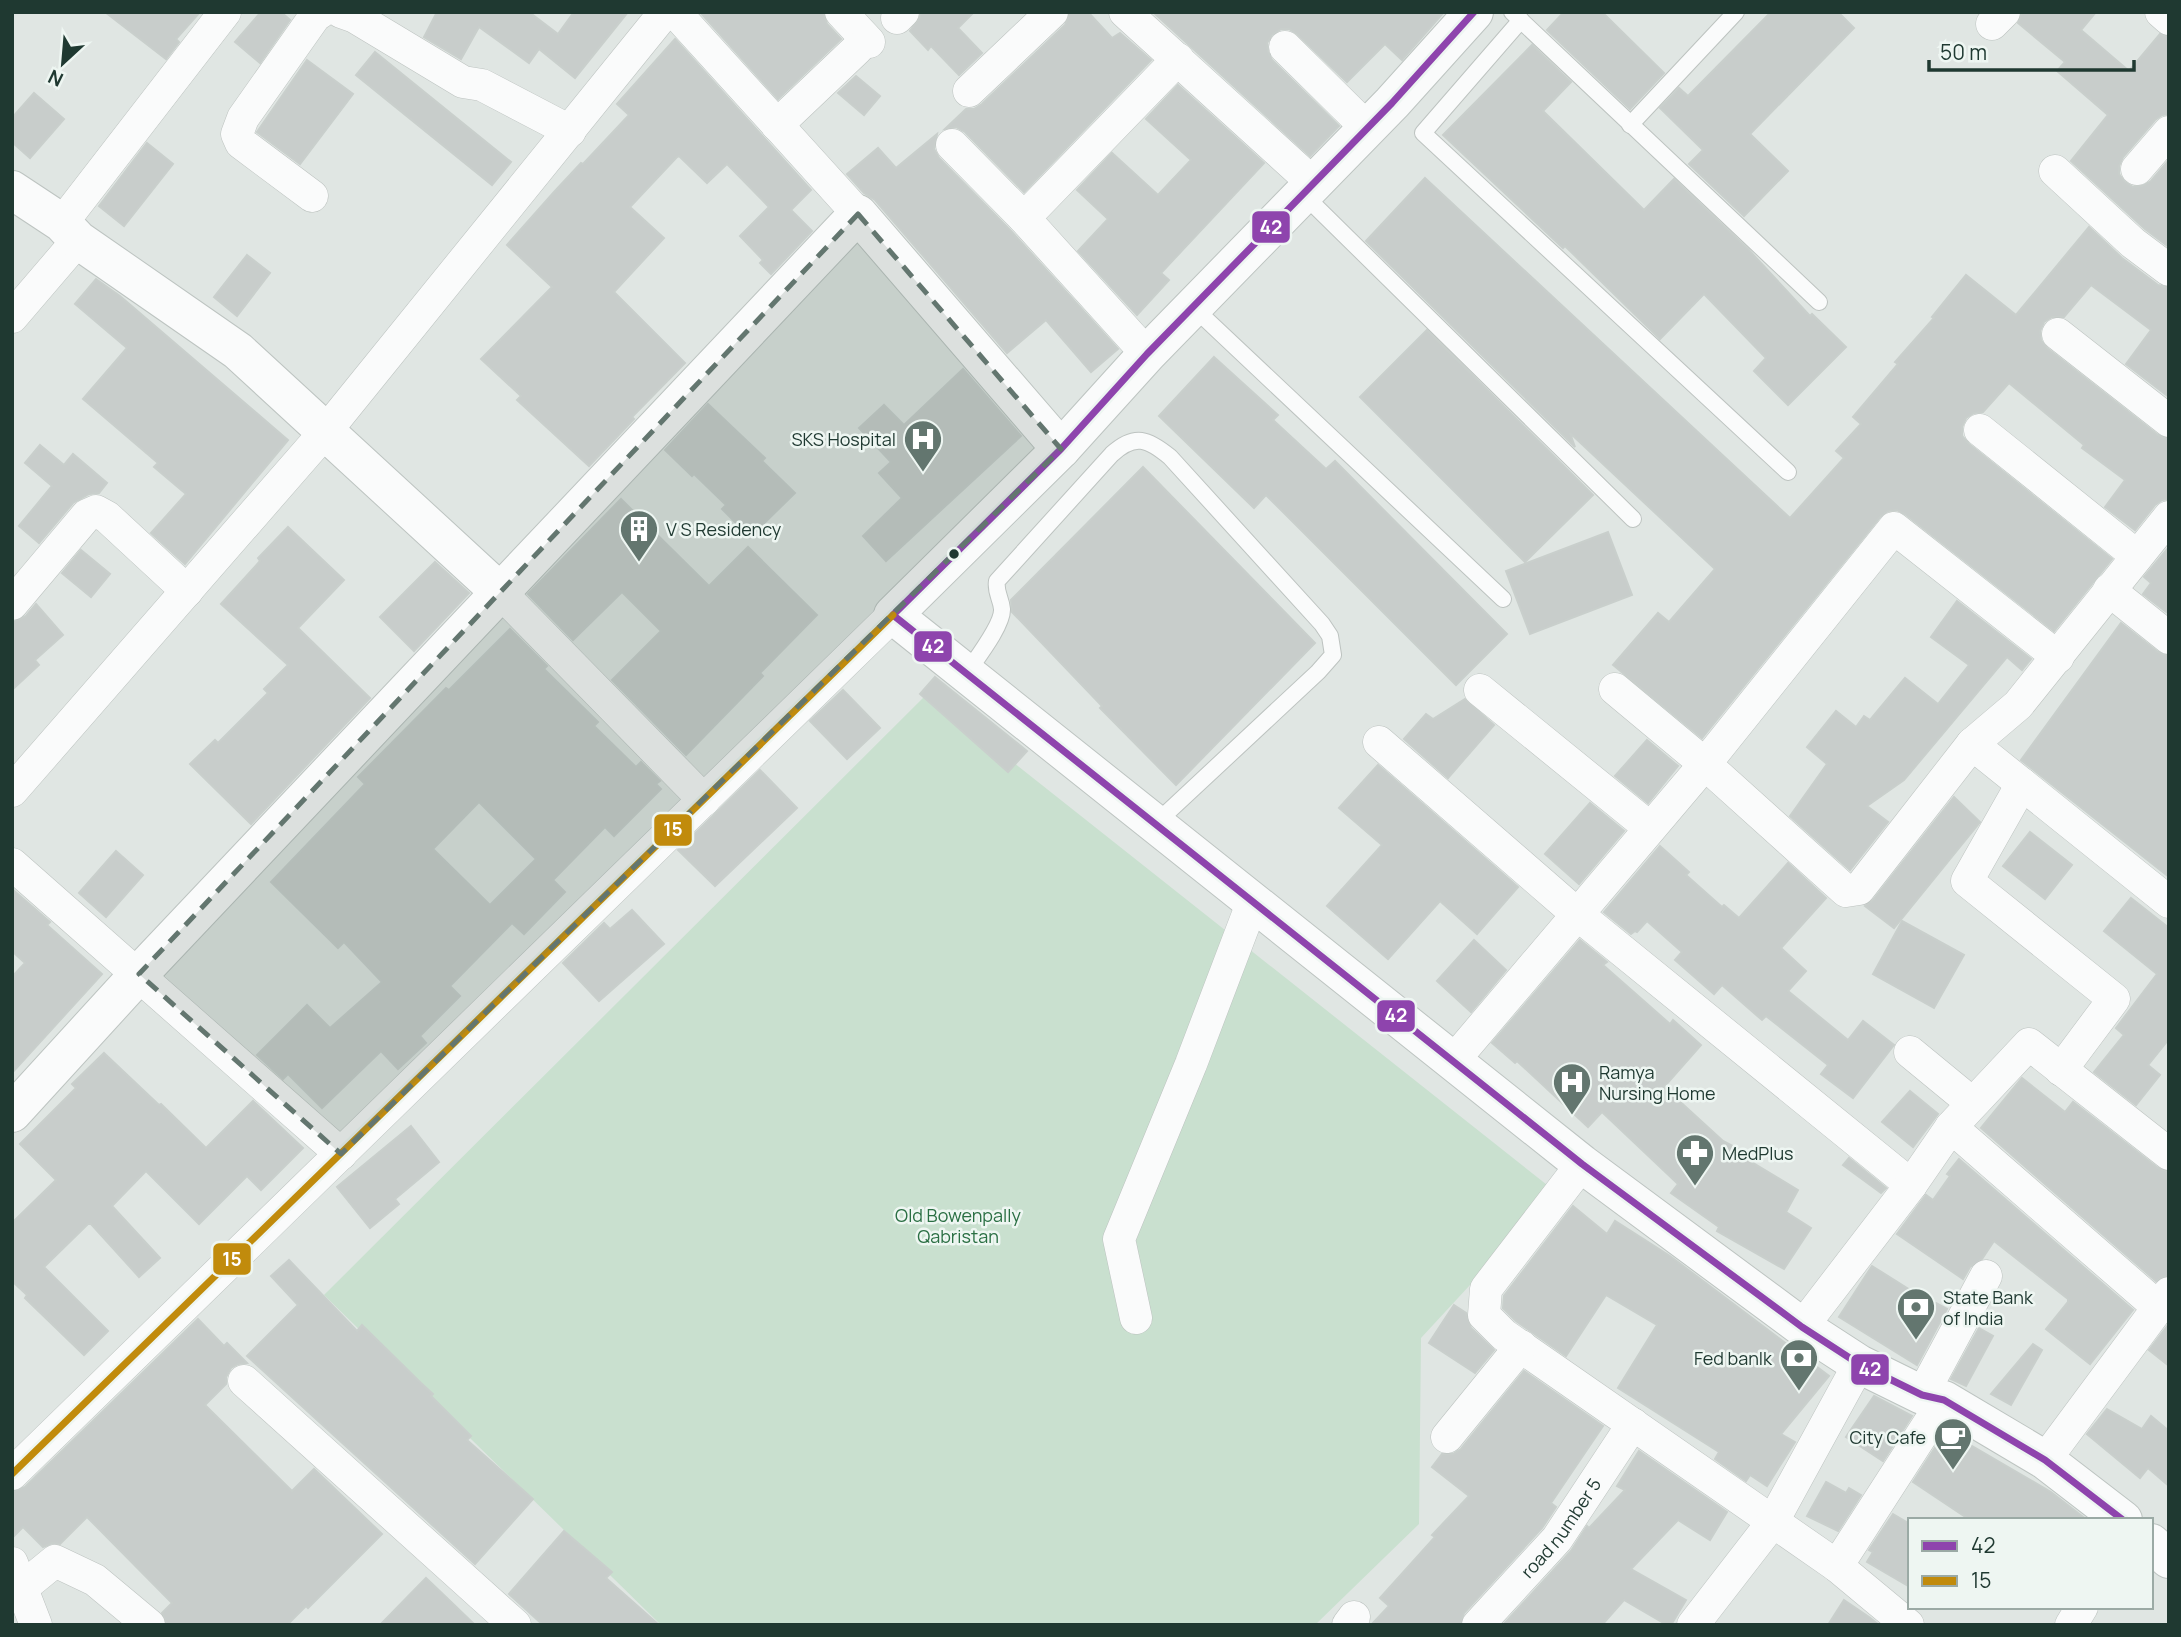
<svg xmlns="http://www.w3.org/2000/svg" width="2181" height="1637" font-family="Manrope,sans-serif">
	<rect width="100%" height="100%" fill="#e0e6e3"/>
	<!-- green -->
	<path fill="#c9e0cf" d="M927,694L1556,1192L1421,1338L1419,1524L1315,1625H661L324,1295Z"/>
	<!-- building -->
	<g fill="#c8cdcb" stroke="#c9cfcc" stroke-width="2" fill-rule="evenodd">
		<path d="M105,12H200L176,39L179,42L166,59Z"/>
		<path d="M261,12H281L290,20L260,63L235,42Z"/>
		<path d="M437,12H529L558,34L574,12H628L575,78L539,49L529,63L479,27L461,59L424,37Z"/>
		<path d="M700,12H823L827,24L841,39L778,99Z"/>
		<path d="M921,12H974L958,28L982,53L959,75L931,46L928,50L910,31L920,17Z"/>
		<path d="M1070,12H1088L1112,38L1120,33L1151,60L1024,192L965,132L956,127L945,129L966,109H974L982,104L1065,25Z"/>
		<path d="M1153,12H1444L1402,60L1385,44L1347,82L1297,34L1289,29H1281L1272,35L1267,43L1268,52L1272,60L1339,126L1310,156Z"/>
		<path d="M1564,12H1602L1664,73L1630,109L1547,30Z"/>
		<path d="M1771,12H1838L1854,28L1750,134L1788,171L1744,216L1689,164L1703,150L1660,108L1679,88L1688,96Z"/>
		<path d="M2022,12H2096L2081,30L2129,71L2160,34L2169,37V114L2162,115L2155,120L2123,157L2119,166V174L2125,182L2133,187L2142,186L2151,181L2169,160V247L2145,229L2071,161L2108,115L2057,71L2065,62L2018,23Z"/>
		<path d="M675,39L811,190L791,210L812,231L771,274L760,263L763,260L740,236L769,207L727,164L707,183L679,156L677,157L630,207L664,238L614,292L685,363L632,417L634,419L589,466L517,400L521,396L481,359L552,287L507,245L554,192L581,163L583,164L629,115L617,104Z"/>
		<path d="M1532,45L1571,82L1543,111L1644,210L1674,179L1748,249L1810,316L1812,314L1846,347L1788,405L1754,371L1766,358L1704,294L1660,339L1565,246L1563,248L1443,135Z"/>
		<path d="M375,52L511,162L492,185L356,75Z"/>
		<path d="M307,60L353,94L300,164L257,132Z"/>
		<path d="M856,76L880,96L864,115L838,93Z"/>
		<path d="M1178,85L1264,163L1161,273L1169,280L1137,315L1078,251L1108,219L1077,190L1112,153L1158,195L1191,160L1146,119Z"/>
		<path d="M34,93L64,119L30,158L12,142V118Z"/>
		<path d="M937,134L934,149L939,158L1011,231L1118,349L1091,372L1046,320L1007,353L875,200L864,193L847,174L878,148L896,168Z"/>
		<path d="M147,143L173,164L124,226L99,206Z"/>
		<path d="M1425,178L1790,518L1844,458L1836,451L1861,424L1853,417L1898,364L1895,362L1934,318L1932,317L1966,275L2016,315L2089,227L2122,258L2158,285L2169,288V397L2126,364L2151,330L2091,285L2064,317H2052L2044,322L2040,331L2041,340L2047,348L2158,435L2169,439V499L2162,500L2155,505L2135,530L2105,507L2125,480L2082,448L2084,445L2009,383L1983,412L1974,413L1966,418L1962,427V436L1969,444L2112,559L2054,631L1905,514L1897,510L1888,511L1880,517L1702,738L1613,665L1658,613L1669,622L1715,569L1570,433L1575,447L1366,241Z"/>
		<path d="M247,255L270,273L237,316L214,297Z"/>
		<path d="M96,279L120,296L288,440L185,564L151,533L186,494L154,467L158,463L83,399L127,348L75,304Z"/>
		<path d="M1427,330L1593,495L1525,562L1360,397Z"/>
		<path d="M1214,357L1278,415L1273,420L1326,469L1335,461L1507,634L1456,685L1266,495L1254,508L1159,416Z"/>
		<path d="M963,369L1021,436L886,561L863,536L902,498L879,473L891,462L859,428L884,405L904,425Z"/>
		<path d="M708,404L765,458L762,461L795,493L750,537L722,509L726,505L694,474L692,476L665,450Z"/>
		<path d="M40,445L64,465L73,454L107,483L99,493L89,494L73,503L39,543L19,526L52,486L25,463Z"/>
		<path d="M1143,467L1315,643L1176,785L1100,708L1102,706L1012,612L1011,600Z"/>
		<path d="M621,499L709,586L748,547L817,615L760,673L763,676L686,755L612,680L661,631L622,592L573,640L528,594Z"/>
		<path d="M288,527L344,580L298,628L370,698L251,824L190,764L215,740L218,743L268,693L264,689L288,665L221,604L260,561L258,558Z"/>
		<path d="M1608,532L1632,595L1530,634L1506,571Z"/>
		<path d="M2169,547V614L2143,594L2151,583L2144,577Z"/>
		<path d="M81,550L110,574L91,597L62,573Z"/>
		<path d="M435,562L469,593L414,651L380,617Z"/>
		<path d="M1957,601L2031,659L2022,670L2007,657L1904,780L1867,806L1888,822L1850,870L1790,816L1827,764L1807,747L1836,711L1856,727L1864,716L1870,720L1905,678L1938,704L1969,665L1931,637Z"/>
		<path d="M36,604L63,635L35,660L39,665L12,690V623L26,616Z"/>
		<path d="M2121,623L2158,652L2169,656V877L2021,760Z"/>
		<path d="M510,629L547,666L544,669L598,722L594,726L636,767L641,762L660,781L656,784L661,789L614,836L605,827L553,880L565,892L524,934L512,923L450,986L460,996L420,1036L426,1043L398,1069L381,1051L322,1108L288,1074L283,1079L257,1055L307,1005L330,1028L382,982L344,942L338,948L271,882L365,784L358,777L446,688L449,690ZM479,802L536,859L490,905L433,849Z"/>
		<path d="M935,677L1027,751L1008,772L920,694Z"/>
		<path d="M843,690L880,728L847,759L810,721Z"/>
		<path d="M1465,699L1494,725L1448,778L1404,739L1426,714L1433,719Z"/>
		<path d="M1647,740L1678,766L1648,803L1615,776Z"/>
		<path d="M1378,765L1518,887L1477,934L1440,901L1388,959L1327,906L1382,845L1339,808Z"/>
		<path d="M760,770L797,808L715,886L678,850Z"/>
		<path d="M1954,797L1980,822L1894,928L1865,906L1873,900Z"/>
		<path d="M1590,803L1624,831L1579,884L1545,854Z"/>
		<path d="M2030,832L2072,865L2045,899L2003,866Z"/>
		<path d="M1660,846L1689,872L1686,875L1722,907L1724,905L1739,918L1788,863L1826,898L1781,948L1806,971L1788,991L1848,1040L1863,1021L1894,1045L1853,1098L1821,1074L1828,1065L1766,1016L1762,1020L1722,985L1714,994L1675,960L1682,952L1647,921L1637,932L1635,931L1631,934L1604,912Z"/>
		<path d="M116,851L143,875L106,917L79,893Z"/>
		<path d="M12,889L50,922L47,925L102,974L12,1073V977L25,963L12,951Z"/>
		<path d="M2131,898L2169,928V1039L2148,1065L2160,1075L2136,1105L2094,1072L2124,1035L2116,1028L2157,974L2104,931Z"/>
		<path d="M632,910L664,944L599,1001L563,963L604,923L610,929Z"/>
		<path d="M1902,921L1964,955L1934,1008L1873,974Z"/>
		<path d="M1474,940L1506,970L1471,1012L1437,981Z"/>
		<path d="M1580,940L1607,962L1603,965L1670,1024L1673,1020L1701,1045L1664,1087L1723,1141L1742,1151L1740,1155L1798,1190L1786,1212L1811,1228L1784,1269L1717,1231L1719,1227L1671,1193L1678,1184L1602,1112L1588,1127L1517,1061L1515,1063L1492,1043Z"/>
		<path d="M104,1053L159,1105L161,1104L206,1148L253,1101L303,1148L261,1190L247,1176L199,1224L146,1171L112,1206L160,1258L139,1277L91,1224H88L44,1267L108,1331L84,1355L25,1298L27,1295L12,1281V1223L56,1180L20,1144L76,1088L72,1084Z"/>
		<path d="M2022,1078L2065,1112L2073,1102L2158,1168L2169,1172V1275L2156,1281L1981,1128Z"/>
		<path d="M1910,1091L1938,1114L1913,1147L1882,1122Z"/>
		<path d="M411,1126L439,1162L395,1199L399,1204L370,1228L337,1187Z"/>
		<path d="M1849,1158L1886,1188L1881,1193L1843,1165Z"/>
		<path d="M1959,1159L2133,1310L2090,1364L2046,1329L2068,1302V1299L1994,1241L1982,1259L1970,1267L1963,1279L1897,1234L1926,1195L1933,1200L1950,1176L1947,1174Z"/>
		<path d="M1573,1206L1607,1234L1615,1221L1670,1256L1829,1376L1781,1434L1795,1442L1767,1486L1750,1475L1746,1481L1715,1459L1719,1452L1618,1388L1657,1325L1606,1295L1566,1356L1516,1321L1503,1308L1504,1296Z"/>
		<path d="M289,1260L357,1331L362,1325L421,1383L433,1394L431,1396L471,1436L467,1440L533,1499L475,1564L247,1356L298,1305L271,1276Z"/>
		<path d="M1872,1266L1934,1305L1936,1303L1947,1309L1917,1365L1839,1317Z"/>
		<path d="M1454,1305L1466,1313L1471,1328L1494,1350L1475,1373L1429,1343Z"/>
		<path d="M198,1319L224,1346L227,1343L247,1363L238,1364L231,1368L226,1377V1384L205,1405L292,1491L314,1469L382,1534L308,1608L306,1606L287,1625H167L162,1613L172,1603L87,1517L60,1544L52,1543L43,1547L23,1527L12,1538V1492L25,1487Z"/>
		<path d="M2169,1324V1366L2149,1350Z"/>
		<path d="M1979,1328L1993,1336L1966,1386L1951,1379Z"/>
		<path d="M2033,1344L2042,1350L2011,1405L1991,1394Z"/>
		<path d="M1524,1371L1603,1426L1551,1503L1556,1507L1542,1528L1464,1613L1460,1625H1371L1389,1606L1380,1598L1435,1537L1432,1535L1469,1496L1432,1467L1442,1454H1453L1461,1449Z"/>
		<path d="M1874,1396L1912,1416L1883,1461L1846,1437Z"/>
		<path d="M2107,1409L2142,1429L2151,1416L2169,1431V1486L2148,1468L2140,1478L2087,1434Z"/>
		<path d="M1955,1436L2051,1492L2087,1520H1970L1913,1482L1938,1443L1946,1447Z"/>
		<path d="M1639,1451L1727,1512L1710,1540L1678,1520L1631,1569L1686,1600L1671,1625H1667L1624,1600L1602,1625H1503L1571,1551L1587,1526L1589,1528L1625,1490L1617,1486Z"/>
		<path d="M1826,1482L1846,1493L1849,1488L1861,1495L1838,1531L1807,1516Z"/>
		<path d="M1893,1514L1910,1524V1587L1867,1562L1873,1552L1869,1550Z"/>
		<path d="M564,1531L612,1572L606,1578L659,1625H543L509,1594Z"/>
		<path d="M426,1578L448,1599L475,1625H380Z"/>
		<path d="M1844,1600L1869,1617L1879,1625H1828Z"/>
	</g>
	<g fill="none" stroke-linecap="round" stroke-linejoin="round">
		<!-- lane casing -->
		<g stroke="#bdc3c0" stroke-width="18">
			<g id="lane">
				<path d="M1512,12L1819,302"/>
				<path d="M1521,20L1423,133L1788,472"/>
				<path d="M1630,125L1736,12"/>
				<path d="M1303,194L1633,519"/>
				<path d="M1193,307L1503,599"/>
				<path d="M966,674C976,659 1003,625 1002,609C1001,598 995,592 997,581L1112,454C1135,433 1148,439 1170,457L1322,624L1330,636L1333,655L1318,672L1155,824"/>
			</g>
		</g>
		<!-- street casing -->
		<g stroke="#bdc3c0" stroke-width="33">
			<g id="street">
				<path d="M341,12L355,17L463,82L482,85L570,131"/>
				<path d="M675,12L858,214"/>
				<path d="M841,12L869,42"/>
				<path d="M1125,12L1313,183"/>
				<path d="M2161,12L2169,19"/>
				<path d="M897,18L903,12"/>
				<path d="M1992,24L2004,12"/>
				<path d="M1285,47L1367,128"/>
				<path d="M969,91L1052,12"/>
				<path d="M777,125L857,49"/>
				<path d="M952,145L1024,218L1147,354"/>
				<path d="M2137,169L2169,132"/>
				<path d="M2055,171L2133,243L2169,270"/>
				<path d="M312,196L241,143L237,134L243,118L315,16L321,12"/>
				<path d="M1024,218L1178,59"/>
				<path d="M62,223L225,12"/>
				<path d="M12,317L78,240"/>
				<path d="M2058,334L2169,421"/>
				<path d="M1980,430L2137,556"/>
				<path d="M2109,590L2169,638"/>
				<path d="M500,592L704,800"/>
				<path d="M12,604L87,515L96,511L107,517L187,591"/>
				<path d="M1615,689L1705,764L1846,891L1859,889L1972,744L2018,705L2169,517"/>
				<path d="M1480,690L1650,828"/>
				<path d="M1379,742L1577,914L1911,1185"/>
				<path d="M1972,744L2169,902"/>
				<path d="M2022,784L1967,881L2114,999L2061,1070"/>
				<path d="M12,791L326,431L665,12"/>
				<path d="M12,864L341,1154"/>
				<path d="M1910,1052L1972,1103"/>
				<path d="M1454,1060L1705,764L1894,528L2058,657"/>
				<path d="M1951,1127L2158,1307"/>
				<path d="M1582,1164L1486,1289L1484,1315L1504,1335L1837,1566L1908,1625"/>
				<path d="M1136,1318L1119,1239L1191,1064L1253,901"/>
				<path d="M1802,1327L1911,1185L1951,1127L2029,1044L2169,1154"/>
				<path d="M244,1381L515,1625"/>
				<path d="M1922,1395L1986,1276"/>
				<path d="M1447,1437L1521,1346"/>
				<path d="M2045,1460L2169,1293"/>
				<path d="M12,1474L893,615"/>
				<path d="M12,1563L36,1625"/>
				<path d="M1837,1566L1944,1400"/>
				<path d="M12,1591L22,1588L55,1561L95,1580L149,1625"/>
				<path d="M1348,1625L1354,1617"/>
				<path id="s1" d="M1478,1625L1557,1539L1633,1424"/>
				<path d="M1693,1625L1772,1523L1859,1364"/>
				<path d="M2071,1625L2082,1607"/>
			</g>
		</g>
		<!-- secondary casing -->
		<g stroke="#bdc4c1" stroke-width="40">
			<g id="secondary">
				<path d="M1474,12L1392,103L1147,354L1061,449L893,615L1582,1164L1802,1327L1859,1364L1922,1395L1944,1400L2045,1460L2123,1520"/>
				<path d="M12,190L62,223L78,240L238,351L500,592"/>
				<path d="M12,1113L139,974L858,214L1061,449"/>
				<path d="M2151,1543L2169,1559"/>
			</g>
		</g>
		<!-- lane -->
		<use href="#lane" stroke="#fafbfb" stroke-width="16"/>
		<!-- street -->
		<use href="#street" stroke="#fafbfb" stroke-width="32"/>
		<!-- secondary -->
		<use href="#secondary" stroke="#fafbfb" stroke-width="38"/>
		<!-- bus-1 casing -->
		<g stroke="#eef6f2" stroke-width="12">
			<path id="bus-1" d="M1474,12L1392,103L1147,354L1061,449L893,615L1582,1164L1802,1327L1859,1364L1922,1395L1944,1400L2045,1460L2123,1520"/>
		</g>
		<!-- bus-2 casing -->
		<g stroke="#eef6f2" stroke-width="12">
			<path id="bus-2" d="M12,1474L893,615"/>
		</g>
		<!-- bus-1 -->
		<use href="#bus-1" stroke="#8e44ad" stroke-width="7"/>
		<!-- bus-2 -->
		<use href="#bus-2" stroke="#c18b0c" stroke-width="7"/>
	</g>
	<!-- marked area -->
	<path fill="#63766f" fill-opacity="0.2" stroke="#63766f" stroke-width="5" stroke-dasharray="14 9" stroke-linejoin="round" d="M858,214L1061,449L341,1154L139,974Z"/>
	<!-- icons -->
	<defs>
		<g id="hospital-pin" transform="scale(2.0125)"><path d="M0 17L-7.5 6A9.5 9.5 0 1 1 7.5 6Z" fill="#63766f" stroke="#eef6f2"/><path d="M-5-5h3v3.5h4V-5h3V5h-3V1.5h-4V5h-3Z" fill="#fff"/></g>
		<g id="building-pin" transform="scale(2.0125)"><path d="M0 17L-7.5 6A9.5 9.5 0 1 1 7.5 6Z" fill="#63766f" stroke="#eef6f2"/><path d="M-4-6H4V6H1V3H-1V6H-4ZM-2.5-4.3h1.7v1.8h-1.7ZM.8-4.3h1.7v1.8H.8ZM-2.5-1h1.7V.8h-1.7ZM.8-1h1.7V.8H.8Z" fill="#fff"/></g>
		<g id="pharmacy-pin" transform="scale(2.0125)"><path d="M0 17L-7.5 6A9.5 9.5 0 1 1 7.5 6Z" fill="#63766f" stroke="#eef6f2"/><path d="M-2-6h4v4h4v4h-4v4h-4v-4h-4v-4h4Z" fill="#fff"/></g>
		<g id="bank-pin" transform="scale(2.0125)"><path d="M0 17L-7.5 6A9.5 9.5 0 1 1 7.5 6Z" fill="#63766f" stroke="#eef6f2"/><path d="M-6-4H6V4H-6ZM0-2.3a2.3 2.3 0 1 0 0 4.6a2.3 2.3 0 1 0 0-4.6Z" fill="#fff"/></g>
		<g id="cafe-pin" transform="scale(2.0125)"><path d="M0 17L-7.5 6A9.5 9.5 0 1 1 7.5 6Z" fill="#63766f" stroke="#eef6f2"/><path d="M-5.5-4.5H6V0H3Q3 3.5 0 3.5H-2.5Q-5.5 3.5-5.5 0ZM3-3.2v2h1.7v-2ZM-6 4.5H4V6H-6Z" fill="#fff"/></g>
	</defs>
	<g fill-rule="evenodd">
		<use href="#hospital-pin" x="923" y="439"/>
		<use href="#building-pin" x="639" y="529"/>
		<use href="#hospital-pin" x="1572" y="1082"/>
		<use href="#pharmacy-pin" x="1695" y="1153"/>
		<use href="#bank-pin" x="1916" y="1307"/>
		<use href="#bank-pin" x="1799" y="1358"/>
		<use href="#cafe-pin" x="1953" y="1437"/>
	</g>
	<!-- markers -->
	<circle fill="#1f3931" stroke="#eef6f2" stroke-width="2.5" cx="954" cy="554" r="6"/>
	<g text-anchor="middle" dominant-baseline="central" stroke-width="5" stroke-linejoin="round" paint-order="stroke">
		<!-- poi labels -->
		<g font-size="18" fill="#1f3931" stroke="#eef6f2" text-anchor="start">
			<text x="896" y="439" text-anchor="end">SKS Hospital</text>
			<text x="666" y="529">V S Residency</text>
			<text x="1599" y="1072">Ramya<tspan x="1599" dy="21">Nursing Home</tspan></text>
			<text x="1722" y="1153">MedPlus</text>
			<text x="1943" y="1297">State Bank<tspan x="1943" dy="21">of India</tspan></text>
			<text x="1772" y="1358" text-anchor="end">Fed banlk</text>
			<text x="1926" y="1437" text-anchor="end">City Cafe</text>
		</g>
		<!-- park labels -->
		<g font-size="18" fill="#2a6f43" stroke="#eef6f2">
			<text x="958" y="1215">Old Bowenpally<tspan x="958" dy="21">Qabristan</tspan></text>
		</g>
		<!-- street labels -->
		<g font-size="18" fill="#1f3931" stroke="#eef6f2">
			<text stroke="none"><textPath href="#s1" startOffset="128">road number 5</textPath></text>
		</g>
	</g>
	<g stroke="#eef6f2" stroke-width="2.5">
		<rect x="1251" y="210" width="40" height="34" rx="7" fill="#8e44ad"/>
		<rect x="913" y="630" width="40" height="33" rx="7" fill="#8e44ad"/>
		<rect x="653" y="813" width="40" height="34" rx="7" fill="#c18b0c"/>
		<rect x="1376" y="999" width="40" height="34" rx="7" fill="#8e44ad"/>
		<rect x="212" y="1242" width="40" height="34" rx="7" fill="#c18b0c"/>
		<rect x="1850" y="1353" width="40" height="33" rx="7" fill="#8e44ad"/>
	</g>
	<g font-size="19" text-anchor="middle" font-weight="bold" fill="#fff">
		<text x="1271" y="234">42</text>
		<text x="933" y="653">42</text>
		<text x="673" y="836">15</text>
		<text x="1396" y="1022">42</text>
		<text x="232" y="1266">15</text>
		<text x="1870" y="1376">42</text>
	</g>
	<!-- border -->
	<rect width="2181" height="1637" fill="none" stroke="#1f3931" stroke-width="28"/>
	<!-- legend -->
	<rect x="1908" y="1518" width="245" height="91" fill="#eef6f2" stroke="#9baaa5" stroke-width="2"/>
	<rect x="1922" y="1541" width="35" height="10" fill="#8e44ad" stroke="#9baaa5" stroke-width="2"/>
	<text x="1971" y="1553" font-size="21" fill="#1f3931">42</text>
	<rect x="1922" y="1576" width="35" height="10" fill="#c18b0c" stroke="#9baaa5" stroke-width="2"/>
	<text x="1971" y="1588" font-size="21" fill="#1f3931">15</text>
	<!-- north arrow -->
	<g transform="translate(63 63) rotate(206)" stroke="#eef6f2" stroke-width="5" paint-order="stroke">
	<path d="M0-5L12 26L0 18L-12 26Z" fill="#1f3931"/>
	<text y="-10" font-size="19" font-weight="bold" text-anchor="middle" fill="#1f3931">N</text>
	</g>
	<!-- scale -->
	<path d="M1929 60v10h205v-10" fill="none" stroke="#1f3931" stroke-width="3.5"/>
	<text x="1940" y="60" font-size="21" fill="#1f3931" stroke="#eef6f2" stroke-width="5" paint-order="stroke">50 m</text>
</svg>
